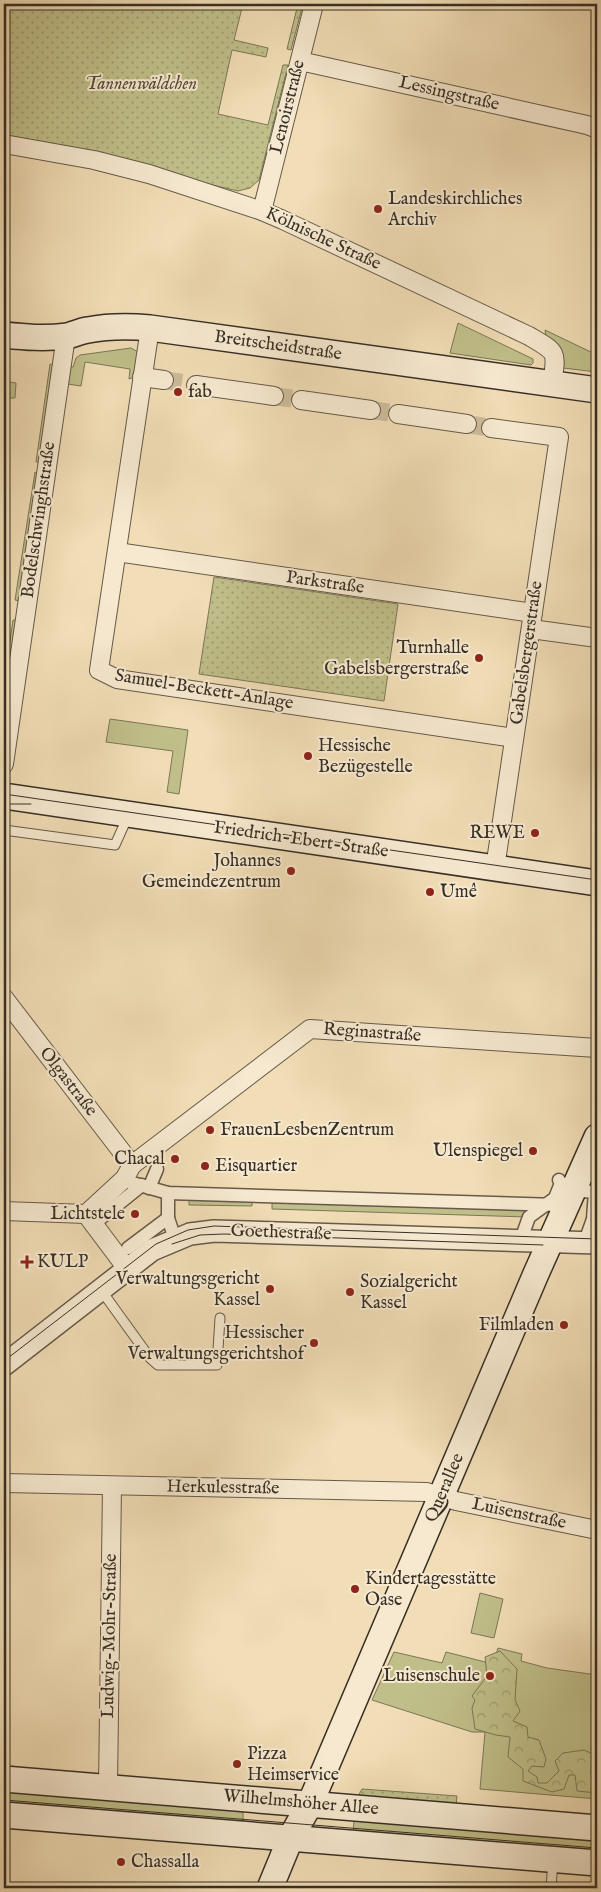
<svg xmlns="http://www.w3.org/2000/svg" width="601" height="1892" font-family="'IM FELL English',serif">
	<defs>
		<pattern id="forest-crowns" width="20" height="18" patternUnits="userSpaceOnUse" patternTransform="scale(1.25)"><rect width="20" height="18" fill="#c0bf8a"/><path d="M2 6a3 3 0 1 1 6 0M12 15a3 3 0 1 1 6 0" fill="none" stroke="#9d9c71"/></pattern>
		<pattern id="park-dots" width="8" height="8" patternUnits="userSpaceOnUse" patternTransform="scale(1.25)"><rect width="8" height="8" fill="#c0bf8a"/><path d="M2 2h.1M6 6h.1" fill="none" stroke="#9d9c71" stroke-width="1.8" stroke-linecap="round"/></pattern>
	</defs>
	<rect width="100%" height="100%" fill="#f1ddb6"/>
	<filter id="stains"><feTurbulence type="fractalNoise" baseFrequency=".004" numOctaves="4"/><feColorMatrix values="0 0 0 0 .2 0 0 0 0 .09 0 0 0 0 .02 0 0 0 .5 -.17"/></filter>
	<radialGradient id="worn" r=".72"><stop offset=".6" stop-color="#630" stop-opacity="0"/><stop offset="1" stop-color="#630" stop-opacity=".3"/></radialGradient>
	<!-- green -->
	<g fill="#c0bf8a" stroke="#7c7758">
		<path d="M458,323L531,358L533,359V363L531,365L450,353Z"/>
		<path d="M545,330L597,355V372L563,368L562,353L546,338Z"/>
		<path d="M131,348L138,352L134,377L129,379L130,369L85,362L81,386L67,384L70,367H73L76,358L80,355Z"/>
		<path d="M50,364L54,365L40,462H36Z"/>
		<path d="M4,381L16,383L15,398H9L4,433Z"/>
		<path d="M35,472L38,474L19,601L15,600Z"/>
		<path d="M13,620H16L4,707V681Z"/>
		<path d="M110,719L188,730L179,794L167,792L173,751L106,742Z"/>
		<path d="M189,1200L252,1201V1206L189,1205Z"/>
		<path d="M272,1202L527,1209V1217L272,1209Z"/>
		<path d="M480,1593L503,1599L494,1638L471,1633Z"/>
		<path d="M498,1648L522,1654L521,1661L547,1668L597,1675V1799L480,1789L485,1732H472L372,1700L394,1652L442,1663L446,1652L493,1664Z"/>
		<path d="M4,1789L243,1807V1824L4,1805Z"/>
		<path d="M354,1821L597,1840V1852L353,1833Z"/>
	</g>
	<!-- forest -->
	<path fill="url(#forest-crowns)" stroke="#7c7758" d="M500,1651L517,1669L515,1700L520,1711L513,1721L527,1727L528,1737L539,1740L546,1759L544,1767L532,1766L528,1771L537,1777L538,1783H547L559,1771L555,1761L563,1753L584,1750L597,1756V1793L577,1791L575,1775H569L564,1789L552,1792L523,1781V1769L508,1757L510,1737L496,1735L475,1729L472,1708L475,1700L472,1696L487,1676L485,1657Z"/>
	<!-- park -->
	<g fill="url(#park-dots)" stroke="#7c7758">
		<path d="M4,4H243L234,40L268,48L266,57L232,50L218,114L268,125L283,65H288L259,180L250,188L238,191L4,136Z"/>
		<path d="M298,4H303L291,50L287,49Z"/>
		<path d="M214,577L398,604L384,701L199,674Z"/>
		<path d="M362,1789L457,1796L456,1806L357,1798Z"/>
	</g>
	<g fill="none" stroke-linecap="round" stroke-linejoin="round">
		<!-- minor-tunnel -->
		<g stroke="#ccba99" stroke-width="18" stroke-dasharray="18 9" stroke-linecap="butt">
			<path d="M164,380L196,385"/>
			<path d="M274,396L301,400"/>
			<path d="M371,410L398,414"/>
			<path d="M467,424L491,428"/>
		</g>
		<!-- service casing -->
		<g stroke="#665a49" stroke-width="11">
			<g id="service">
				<path d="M4,830L115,845L128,816"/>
				<path d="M101,1290L150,1358L158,1365H217L220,1318"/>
				<path d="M551,1888L553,1861"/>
			</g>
		</g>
		<!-- pedestrian casing -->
		<g stroke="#665a49" stroke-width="15">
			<g id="pedestrian">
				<path d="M129,1182L168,1193L558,1205"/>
				<path d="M149,1188L157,1169"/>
				<path d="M582,1191L595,1192L593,1219L588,1233"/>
				<path d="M168,1193V1218L172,1230"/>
				<path d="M101,1218L142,1185"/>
				<path d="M524,1231L529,1217L555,1198L561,1183L559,1180"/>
				<path d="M128,1248L168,1218"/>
			</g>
		</g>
		<!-- minor casing -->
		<g stroke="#665a49" stroke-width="20">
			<g id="minor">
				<path d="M300,61L587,125L597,129"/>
				<path d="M4,144L94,160L149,174L262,211L283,220L529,336C558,353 557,351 552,384"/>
				<path d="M262,211L314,4"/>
				<path d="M150,328L99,670L117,679L514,738"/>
				<path d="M142,377L164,380"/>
				<path d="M196,385L274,396"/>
				<path d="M301,400L371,410"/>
				<path d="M398,414L467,424"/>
				<path d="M491,428L559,437L495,868"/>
				<path d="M117,552L533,613"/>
				<path d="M531,629L597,638"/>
				<path d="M4,764L66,336"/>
				<path d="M4,998L132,1165"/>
				<path d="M4,1211L86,1214"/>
				<path d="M86,1214L125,1178L132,1165L310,1029L597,1048"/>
				<path d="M86,1214L128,1270"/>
				<path d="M4,1483L427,1492L456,1501L597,1530"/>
				<path d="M108,1787L112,1486"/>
			</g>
		</g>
		<!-- tertiary casing -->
		<g stroke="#665a49" stroke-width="24">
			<path id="tertiary" d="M4,1365L152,1250L190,1234L214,1231L597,1243"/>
		</g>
		<!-- secondary casing -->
		<g stroke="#372f25" stroke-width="28">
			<g id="secondary">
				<path d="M4,335C24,337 45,339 66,336C73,335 80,331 88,330C109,326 128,326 150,328L597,390"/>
				<path d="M4,796L597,883"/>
				<path d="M4,1779L597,1828"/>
				<path d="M4,1815L597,1863"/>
				<path d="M270,1888L291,1837L310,1804L535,1276L597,1137"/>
			</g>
		</g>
		<!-- service -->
		<use href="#service" stroke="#f6e9d0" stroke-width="9"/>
		<!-- pedestrian -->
		<use href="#pedestrian" stroke="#f6e9d0" stroke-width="12"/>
		<!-- minor -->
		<use href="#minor" stroke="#f6e9d0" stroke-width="18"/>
		<!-- tertiary -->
		<use href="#tertiary" stroke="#f6e9d0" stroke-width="21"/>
		<!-- secondary -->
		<use href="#secondary" stroke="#f6e9d0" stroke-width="25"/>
		<!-- tram -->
		<g stroke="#372f25" stroke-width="1">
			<path d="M4,794L597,880"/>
			<path d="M4,804H31"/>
			<path d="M172,1244L200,1235L224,1234L543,1245"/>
			<path d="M4,1361L156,1244L188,1230L214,1226L597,1239"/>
			<path d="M4,1800L597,1848"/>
		</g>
	</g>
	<!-- markers -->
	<g fill="#8f2418" stroke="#f6e9d0" stroke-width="2">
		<circle cx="378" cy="209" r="5"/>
		<circle cx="178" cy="392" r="5"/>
		<circle cx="479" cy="658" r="5"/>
		<circle cx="308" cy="756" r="5"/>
		<circle cx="535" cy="833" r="5"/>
		<circle cx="291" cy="871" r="5"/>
		<circle cx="430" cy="892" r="5"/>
		<circle cx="210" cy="1130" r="5"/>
		<circle cx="533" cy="1151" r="5"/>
		<circle cx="175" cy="1159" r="5"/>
		<circle cx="205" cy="1166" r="5"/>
		<circle cx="135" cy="1214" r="5"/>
		<path d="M24.5 1254.5h5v5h5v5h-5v5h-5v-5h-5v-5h5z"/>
		<circle cx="270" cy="1289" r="5"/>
		<circle cx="350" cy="1292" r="5"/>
		<circle cx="564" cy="1325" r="5"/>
		<circle cx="314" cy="1343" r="5"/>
		<circle cx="355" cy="1589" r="5"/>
		<circle cx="490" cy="1676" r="5"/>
		<circle cx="237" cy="1764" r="5"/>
		<circle cx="121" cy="1862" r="5"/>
	</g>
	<g text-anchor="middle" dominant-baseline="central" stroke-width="4" stroke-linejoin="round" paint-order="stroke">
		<!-- park labels -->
		<g font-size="18" font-style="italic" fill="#524c39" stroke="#f6e9d0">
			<text x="141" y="84">Tannenwäldchen</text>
		</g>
		<!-- street labels -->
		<g font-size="18" fill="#372f25" stroke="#f6e9d0">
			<text transform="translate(449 94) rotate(13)">Lessingstraße</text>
			<text transform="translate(288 107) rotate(-76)">Lenoirstraße</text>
			<text transform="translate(323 239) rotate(25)">Kölnische Straße</text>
			<text transform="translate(278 346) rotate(8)">Breitscheidstraße</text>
			<text transform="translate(39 520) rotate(-82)">Bodelschwinghstraße</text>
			<text transform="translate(325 583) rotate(8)">Parkstraße</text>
			<text transform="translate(527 653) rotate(-82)">Gabelsbergerstraße</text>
			<text transform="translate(204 690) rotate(9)">Samuel-Beckett-Anlage</text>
			<text transform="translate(301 840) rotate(8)">Friedrich-Ebert-Straße</text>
			<text transform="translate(372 1033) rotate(4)">Reginastraße</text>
			<text transform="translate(68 1082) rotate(52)">Olgastraße</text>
			<text transform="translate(281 1233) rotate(2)">Goethestraße</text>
			<text transform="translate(223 1488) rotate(1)">Herkulesstraße</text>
			<text transform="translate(445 1488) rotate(-67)">Querallee</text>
			<text transform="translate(519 1514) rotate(12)">Luisenstraße</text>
			<text transform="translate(110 1636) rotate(-89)">Ludwig-Mohr-Straße</text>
			<text transform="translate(301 1803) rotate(5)">Wilhelmshöher Allee</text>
		</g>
		<!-- poi labels -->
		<g font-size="18" fill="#372f25" stroke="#f6e9d0" text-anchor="start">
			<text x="388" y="199">Landeskirchliches<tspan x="388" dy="21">Archiv</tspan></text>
			<text x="188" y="392">fab</text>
			<text x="469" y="648" text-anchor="end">Turnhalle<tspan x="469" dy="21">Gabelsbergerstraße</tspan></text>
			<text x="318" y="746">Hessische<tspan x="318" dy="21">Bezügestelle</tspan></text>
			<text x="525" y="833" text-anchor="end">REWE</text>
			<text x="281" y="861" text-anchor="end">Johannes<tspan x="281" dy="21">Gemeindezentrum</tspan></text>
			<text x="440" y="892">Umê</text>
			<text x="220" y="1130">FrauenLesbenZentrum</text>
			<text x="523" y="1151" text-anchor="end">Ulenspiegel</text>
			<text x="165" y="1159" text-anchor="end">Chacal</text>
			<text x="215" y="1166">Eisquartier</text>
			<text x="125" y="1214" text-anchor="end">Lichtstele</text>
			<text x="37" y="1262">KULP</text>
			<text x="260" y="1279" text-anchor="end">Verwaltungsgericht<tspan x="260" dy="21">Kassel</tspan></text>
			<text x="360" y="1282">Sozialgericht<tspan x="360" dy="21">Kassel</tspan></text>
			<text x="554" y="1325" text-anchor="end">Filmladen</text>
			<text x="304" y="1333" text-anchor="end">Hessischer<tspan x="304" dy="21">Verwaltungsgerichtshof</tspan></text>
			<text x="365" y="1579">Kindertagesstätte<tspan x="365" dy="21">Oase</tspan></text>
			<text x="480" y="1676" text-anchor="end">Luisenschule</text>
			<text x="247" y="1754">Pizza<tspan x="247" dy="21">Heimservice</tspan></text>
			<text x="131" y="1862">Chassalla</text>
		</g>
	</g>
	<!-- margin -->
	<rect width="601" height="1892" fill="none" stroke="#f1ddb6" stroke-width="20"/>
	<rect x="5" y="5" width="591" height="1882" fill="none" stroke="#372f25" stroke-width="2.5"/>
	<rect x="10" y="10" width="581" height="1872" fill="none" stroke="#372f25"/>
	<rect width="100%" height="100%" filter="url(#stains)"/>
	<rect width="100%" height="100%" fill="url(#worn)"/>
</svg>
